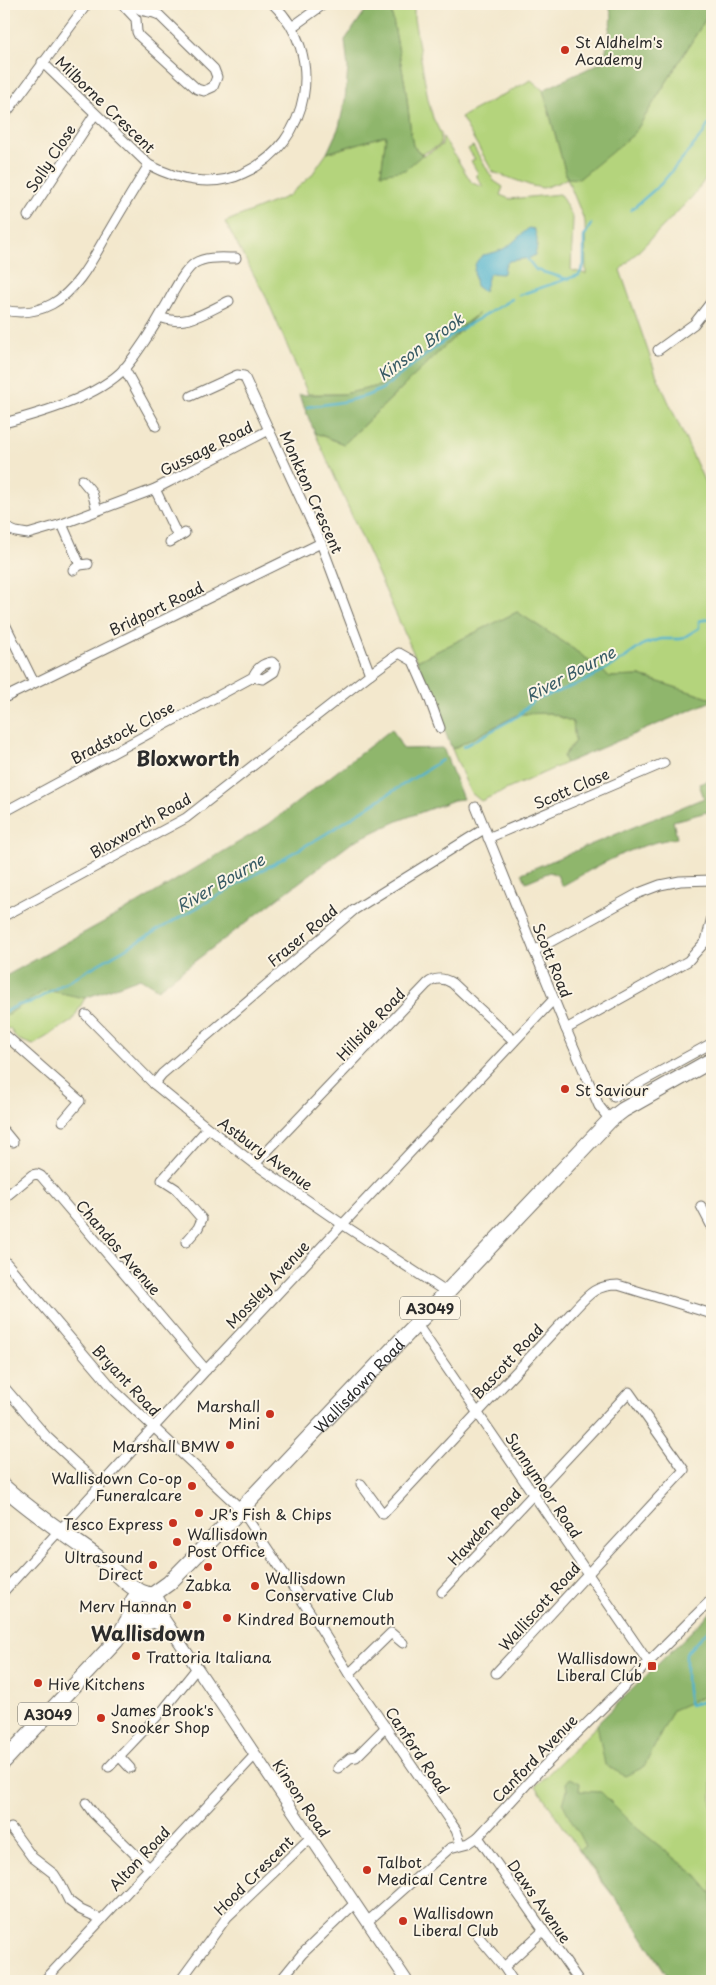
<svg xmlns="http://www.w3.org/2000/svg" width="716" height="1985" font-family="'Playpen Sans',sans-serif">
	<rect width="100%" height="100%" fill="#fcf5e5"/>
	<filter id="ink" filterUnits="userSpaceOnUse"><feTurbulence type="fractalNoise" baseFrequency=".02" numOctaves="2"/><feDisplacementMap in="SourceGraphic" scale="10" xChannelSelector="R" yChannelSelector="G"/><feConvolveMatrix kernelMatrix="1 2 1 2 8 2 1 2 1" color-interpolation-filters="sRGB"/></filter>
	<filter id="wash" filterUnits="userSpaceOnUse"><feTurbulence type="fractalNoise" baseFrequency=".0096" numOctaves="4" result="noise"/><feDisplacementMap in="SourceGraphic" scale="20" xChannelSelector="R" yChannelSelector="G"/><feGaussianBlur stdDeviation="1.12" result="paint"/><feColorMatrix in="noise" values="0 0 0 0 0 0 0 0 0 0 0 0 0 0 0 0 0 1.4 0 .05"/><feComposite in="paint" operator="in"/></filter>
	<g filter="url(#wash)">
		<rect width="100%" height="100%" fill="#f3e8cd"/>
		<!-- green -->
		<g fill="#b4d47c" stroke="#708054">
			<path d="M390,4H414V19L428,99L433,118L441,134L440,145L422,154L423,156L442,145L443,137L472,183L483,187L476,175L478,173L471,161L475,159L468,149L473,146L494,181L503,187L500,195L510,199L560,194L573,218L571,270L586,274L585,222L567,178L560,182L543,188L532,186L493,172L461,117L531,80L543,90L567,177L634,134L712,9V170L692,197L620,270L656,374L712,498V699L640,676L610,677L568,645L517,612L417,661L315,433L344,444L475,317L383,385L344,394H308L266,297L225,222L288,196L311,176L327,153L386,135L381,174L422,154L413,146L411,134L406,90Z"/>
			<path d="M550,713L573,722L575,741L563,756L566,763L481,801L470,792L452,749L519,714Z"/>
			<path d="M45,989L85,998L72,1021L33,1045L17,1039L10,1029L4,1028V1017Z"/>
			<path d="M712,1611V1981H671L630,1917L591,1868L536,1786Z"/>
		</g>
		<!-- forest -->
		<g fill="#8fb66c" stroke="#5d704c">
			<path d="M370,4H390L406,90L411,134L413,146L422,155L405,170L381,174L386,135L327,153L339,127L345,100L348,68L345,40Z"/>
			<path d="M609,4H712V9L634,134L579,179L567,178L543,90L604,61L612,16Z"/>
			<path d="M479,313L344,444L315,433L299,395L344,394L383,385Z"/>
			<path d="M517,612L568,645L610,677L640,676L712,699V701L566,763L563,757L575,741L573,722L550,713L519,714L452,749L417,661Z"/>
			<path d="M392,729L403,749L443,748L463,799L454,800L400,820L354,841L158,989L140,978L85,998L45,990L4,1017V977L138,903L269,824Z"/>
			<path d="M712,779V815L709,816L707,812L673,821L677,838C634,844 599,865 562,886L557,875L550,872L526,882L522,873L704,798L699,784Z"/>
			<path d="M712,1611V1693L673,1710L644,1767L625,1776L605,1765L597,1724Z"/>
			<path d="M570,1778L580,1783L579,1791L601,1792L638,1829L695,1874L712,1894V1981H671L630,1917L579,1850L585,1846L563,1804L567,1790L566,1783Z"/>
		</g>
		<!-- water -->
		<path fill="#4eb2cd" stroke="#3c6e7c" d="M529,228L534,229C538,237 538,246 535,255L530,258L509,261L505,266L504,273L501,274L491,273L489,275L484,292L476,286C474,273 471,264 483,255C510,250 509,244 529,228Z"/>
		<g fill="none" stroke-linecap="round" stroke-linejoin="round">
			<!-- stream -->
			<g stroke="#4eb2cd" stroke-width="2.5">
				<path d="M631,210L661,184L703,134L712,118"/>
				<path d="M526,257L536,270L567,279"/>
				<path d="M519,295L579,275L584,265V237L591,224"/>
				<path d="M307,407L342,402L366,396L382,389L453,334L512,299"/>
				<path d="M463,747L518,716L533,701L583,682L622,660L644,644L661,639H681L699,628V621L712,618"/>
				<path d="M4,1012L19,1005L32,1002L324,835L442,760"/>
				<path d="M712,1626L686,1653C686,1670 685,1689 690,1705L705,1701L712,1702"/>
			</g>
		</g>
	</g>
	<g filter="url(#ink)">
		<g fill="none" stroke-linecap="round" stroke-linejoin="round">
			<!-- minor casing -->
			<g stroke="#716d64" stroke-width="11">
				<g id="minor">
					<path d="M122,4L136,19L137,32L139,36L197,89L204,91L213,87L217,77L214,69L159,15C148,9 144,15 132,4"/>
					<path d="M292,27L324,4"/>
					<path d="M42,62L149,165C178,180 213,188 244,173C311,143 326,53 273,4"/>
					<path d="M4,116L87,4"/>
					<path d="M28,216L95,114"/>
					<path d="M4,310C21,314 37,312 52,304C79,289 94,256 109,231C122,209 135,187 149,165"/>
					<path d="M160,317C185,328 206,312 229,301"/>
					<path d="M658,350L694,324L712,301"/>
					<path d="M124,368L156,426"/>
					<path d="M191,396L237,375L244,376L321,543L370,674"/>
					<path d="M4,423C41,413 98,397 125,368C139,351 154,327 165,307C172,295 183,271 195,263C206,256 224,258 236,258"/>
					<path d="M82,480L92,492L97,510"/>
					<path d="M155,489L178,537"/>
					<path d="M62,524L80,565"/>
					<path d="M4,527L16,532L28,534L62,524L155,489L269,430"/>
					<path d="M170,542L185,533"/>
					<path d="M73,570L80,565L88,564"/>
					<path d="M4,622L34,683"/>
					<path d="M4,698L321,543"/>
					<path d="M476,807L566,1029L599,1106L610,1120"/>
					<path d="M4,812L253,677C256,669 263,663 272,662L276,666L274,672L263,679L253,677"/>
					<path d="M488,838L664,763"/>
					<path d="M4,916L186,818L370,674L399,653L413,661L428,695L440,728"/>
					<path d="M534,951L639,893L660,885L680,881L712,880"/>
					<path d="M86,1015L154,1084L208,1128L255,1164L342,1224L446,1292"/>
					<path d="M566,1029L688,961L706,941L712,917"/>
					<path d="M4,1034L80,1101L63,1121"/>
					<path d="M154,1084L162,1074L354,910L484,829"/>
					<path d="M614,1097L712,1043"/>
					<path d="M4,1131L13,1142"/>
					<path d="M255,1164L427,984C435,977 444,978 452,983L514,1041"/>
					<path d="M4,1198L32,1175L37,1174L41,1176L206,1370"/>
					<path d="M701,1206L712,1227"/>
					<path d="M186,1242L198,1228L202,1219L176,1189L162,1180L208,1128"/>
					<path d="M4,1260L116,1392L241,1509L321,1629L349,1674L447,1817L456,1830L461,1844"/>
					<path d="M416,1323L649,1663"/>
					<path d="M4,1387L46,1436L99,1485"/>
					<path d="M361,1484L383,1514L573,1311C588,1295 595,1285 618,1285L712,1314"/>
					<path d="M4,1591L206,1370L554,999"/>
					<path d="M442,1592L629,1392L684,1470L496,1673"/>
					<path d="M349,1674L391,1633L403,1643"/>
					<path d="M119,1756L130,1768"/>
					<path d="M109,1767L164,1709L197,1668"/>
					<path d="M338,1768L350,1758L356,1757L386,1727"/>
					<path d="M86,1803L93,1813L149,1868"/>
					<path d="M11,1828L32,1857L54,1874L61,1885L69,1901L81,1910L101,1919"/>
					<path d="M478,1837L579,1981"/>
					<path d="M367,1922L450,1848L469,1843L478,1837L539,1771L712,1599"/>
					<path d="M477,1935L504,1967L543,1931"/>
					<path d="M504,1967L513,1981"/>
					<path d="M44,1981L255,1755"/>
					<path d="M187,1981L183,1977L227,1917L310,1838"/>
					<path d="M280,1981L302,1954L354,1904"/>
				</g>
			</g>
			<!-- tertiary casing -->
			<g stroke="#716d64" stroke-width="13">
				<g id="tertiary">
					<path d="M158,1610L407,1981"/>
					<path d="M150,1620L171,1631"/>
				</g>
			</g>
			<!-- primary casing -->
			<g stroke="#716d64" stroke-width="17">
				<g id="primary">
					<path d="M4,1487C34,1514 67,1535 100,1559C117,1571 128,1589 149,1595"/>
					<circle cx="145" cy="1608" r="14"/>
					<path id="s1" d="M151,1596L169,1583L224,1527L610,1120L623,1110L712,1060"/>
					<path d="M4,1761L116,1641L132,1613"/>
				</g>
			</g>
			<!-- minor -->
			<use href="#minor" stroke="#fff" stroke-width="9"/>
			<!-- tertiary -->
			<use href="#tertiary" stroke="#fff" stroke-width="11"/>
			<!-- primary -->
			<use href="#primary" stroke="#fff" stroke-width="15"/>
		</g>
	</g>
	<!-- markers -->
	<g fill="#c8321e" stroke="#fcf5e5" stroke-width="2">
		<circle cx="565" cy="50" r="5"/>
		<circle cx="565" cy="1089" r="5"/>
		<circle cx="270" cy="1414" r="5"/>
		<circle cx="230" cy="1445" r="5"/>
		<circle cx="192" cy="1486" r="5"/>
		<circle cx="199" cy="1513" r="5"/>
		<circle cx="173" cy="1523" r="5"/>
		<circle cx="177" cy="1542" r="5"/>
		<circle cx="153" cy="1565" r="5"/>
		<circle cx="208" cy="1567" r="5"/>
		<circle cx="255" cy="1586" r="5"/>
		<circle cx="187" cy="1605" r="5"/>
		<circle cx="227" cy="1618" r="5"/>
		<circle cx="136" cy="1656" r="5"/>
		<rect x="647" y="1661" width="10" height="10" rx="2.5"/>
		<circle cx="38" cy="1683" r="5"/>
		<circle cx="101" cy="1718" r="5"/>
		<circle cx="367" cy="1870" r="5"/>
		<circle cx="403" cy="1921" r="5"/>
	</g>
	<g text-anchor="middle" dominant-baseline="central" stroke-width="4" stroke-linejoin="round" paint-order="stroke">
		<!-- shield labels -->
		<g fill="#fcf5e5" stroke="#6a6863" stroke-width="1">
			<rect x="400" y="1296.5" width="60" height="23" rx="4"/>
			<rect x="18" y="1702.5" width="60" height="23" rx="4"/>
		</g>
		<g font-size="14" font-weight="bold" fill="#2b2b2b">
			<text x="430" y="1308">A3049</text>
			<text x="48" y="1714">A3049</text>
		</g>
		<!-- poi labels -->
		<g font-size="15" fill="#2b2b2b" stroke="#fcf5e5" text-anchor="start">
			<text x="575" y="41">St Aldhelm's<tspan x="575" dy="17">Academy</tspan></text>
			<text x="575" y="1089">St Saviour</text>
			<text x="260" y="1405" text-anchor="end">Marshall<tspan x="260" dy="17">Mini</tspan></text>
			<text x="220" y="1445" text-anchor="end">Marshall BMW</text>
			<text x="182" y="1477" text-anchor="end">Wallisdown Co-op<tspan x="182" dy="17">Funeralcare</tspan></text>
			<text x="209" y="1513">JR's Fish &amp; Chips</text>
			<text x="163" y="1523" text-anchor="end">Tesco Express</text>
			<text x="187" y="1533">Wallisdown<tspan x="187" dy="17">Post Office</tspan></text>
			<text x="143" y="1556" text-anchor="end">Ultrasound<tspan x="143" dy="17">Direct</tspan></text>
			<text x="265" y="1577">Wallisdown<tspan x="265" dy="17">Conservative Club</tspan></text>
			<text x="208" y="1584" text-anchor="middle">Żabka</text>
			<text x="177" y="1605" text-anchor="end">Merv Hannan</text>
			<text x="237" y="1618">Kindred Bournemouth</text>
			<text x="146" y="1656">Trattoria Italiana</text>
			<text x="642" y="1657" text-anchor="end">Wallisdown,<tspan x="642" dy="17">Liberal Club</tspan></text>
			<text x="48" y="1683">Hive Kitchens</text>
			<text x="111" y="1709">James Brook's<tspan x="111" dy="17">Snooker Shop</tspan></text>
			<text x="377" y="1861">Talbot<tspan x="377" dy="17">Medical Centre</tspan></text>
			<text x="413" y="1912">Wallisdown<tspan x="413" dy="17">Liberal Club</tspan></text>
		</g>
		<!-- street labels -->
		<g font-size="15" fill="#2b2b2b" stroke="#fcf5e5">
			<text transform="translate(106 104) rotate(44)">Milborne Crescent</text>
			<text transform="translate(50 158) rotate(-57)">Solly Close</text>
			<text transform="translate(206 448) rotate(-27)">Gussage Road</text>
			<text transform="translate(312 492) rotate(66)">Monkton Crescent</text>
			<text transform="translate(156 608) rotate(-26)">Bridport Road</text>
			<text transform="translate(122 732) rotate(-28)">Bradstock Close</text>
			<text transform="translate(571 788) rotate(-23)">Scott Close</text>
			<text transform="translate(140 825) rotate(-30)">Bloxworth Road</text>
			<text transform="translate(302 935) rotate(-40)">Fraser Road</text>
			<text transform="translate(553 960) rotate(68)">Scott Road</text>
			<text transform="translate(370 1024) rotate(-47)">Hillside Road</text>
			<text transform="translate(266 1153) rotate(36)">Astbury Avenue</text>
			<text transform="translate(119 1247) rotate(49)">Chandos Avenue</text>
			<text transform="translate(267 1284) rotate(-47)">Mossley Avenue</text>
			<text transform="translate(507 1361) rotate(-47)">Bascott Road</text>
			<text transform="translate(127 1380) rotate(47)">Bryant Road</text>
			<text stroke="none"><textPath href="#s1" startOffset="296">Wallisdown Road</textPath></text>
			<text transform="translate(544 1485) rotate(56)">Sunnymoor Road</text>
			<text transform="translate(484 1526) rotate(-47)">Hawden Road</text>
			<text transform="translate(539 1606) rotate(-48)">Walliscott Road</text>
			<text transform="translate(418 1750) rotate(56)">Canford Road</text>
			<text transform="translate(534 1758) rotate(-46)">Canford Avenue</text>
			<text transform="translate(302 1798) rotate(56)">Kinson Road</text>
			<text transform="translate(139 1858) rotate(-47)">Alton Road</text>
			<text transform="translate(253 1875) rotate(-45)">Hood Crescent</text>
			<text transform="translate(540 1901) rotate(55)">Daws Avenue</text>
		</g>
		<!-- water labels -->
		<g font-size="16" font-style="italic" fill="#375a64" stroke="#fcf5e5">
			<text transform="translate(420 346) rotate(-36)">Kinson Brook</text>
			<text transform="translate(570 673) rotate(-28)">River Bourne</text>
			<text transform="translate(220 882) rotate(-30)">River Bourne</text>
		</g>
		<!-- district labels -->
		<g font-size="20" font-weight="bold" fill="#2b2b2b" stroke="#fcf5e5">
			<text x="188" y="758">Bloxworth</text>
			<text x="148" y="1633">Wallisdown</text>
		</g>
	</g>
	<!-- margin -->
	<rect width="716" height="1985" fill="none" stroke="#fcf5e5" stroke-width="20"/>
</svg>
